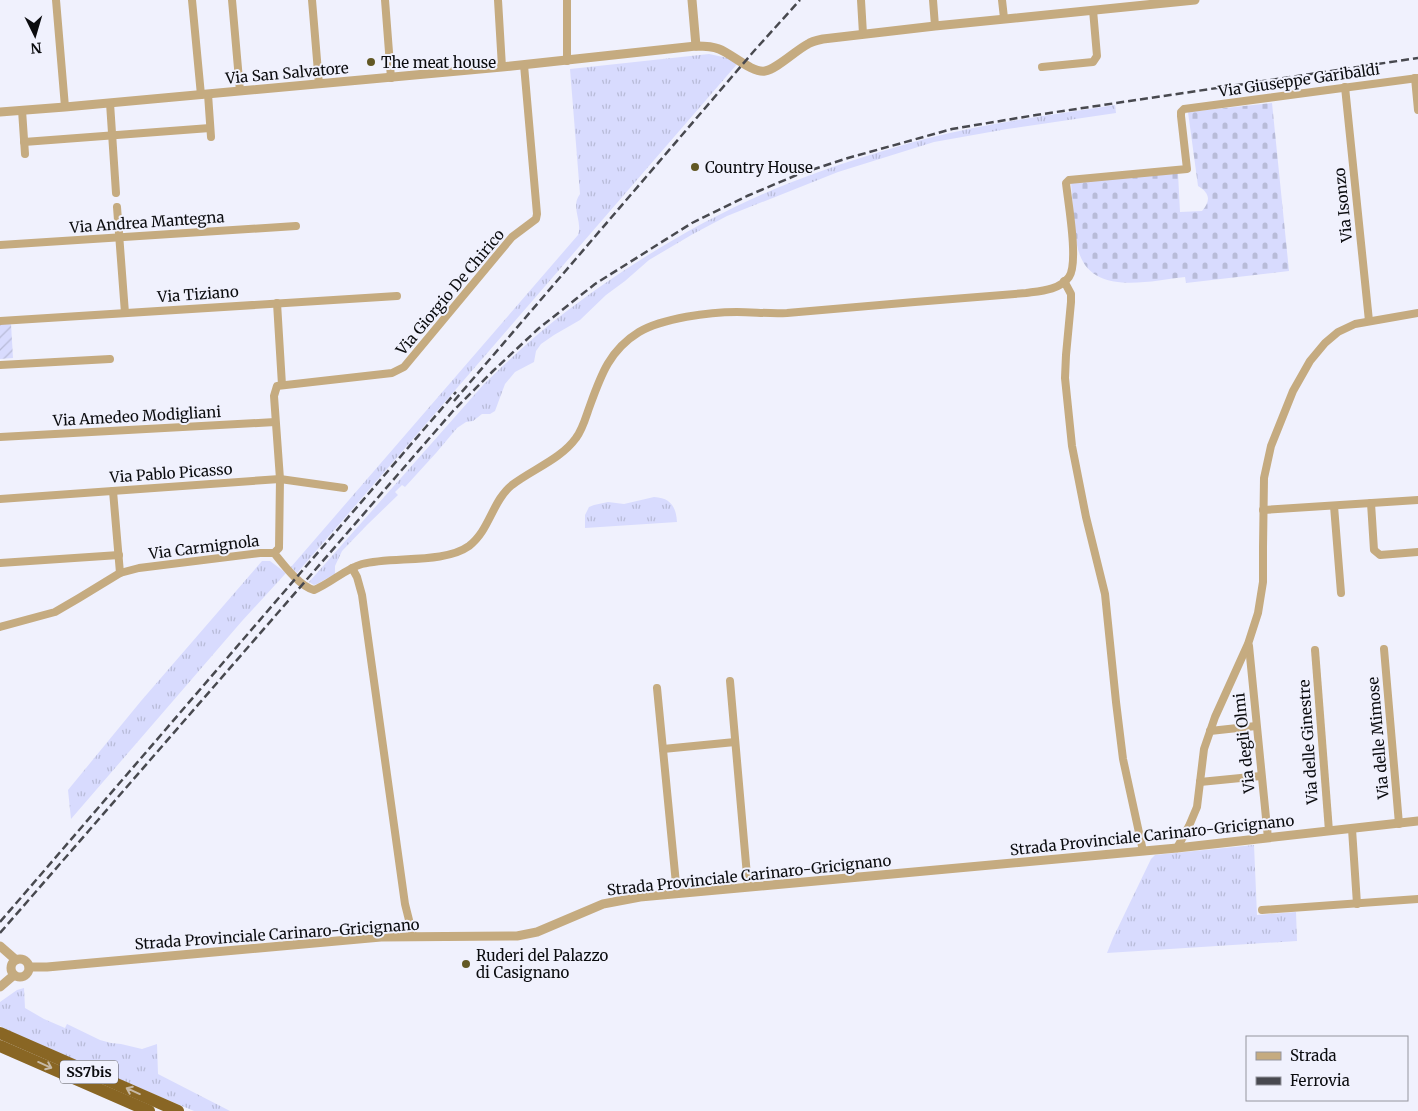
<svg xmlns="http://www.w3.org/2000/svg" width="1418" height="1111" font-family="Merriweather,serif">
	<defs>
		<pattern id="grass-tufts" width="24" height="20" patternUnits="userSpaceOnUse" patternTransform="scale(1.25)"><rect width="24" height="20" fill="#d8dbfe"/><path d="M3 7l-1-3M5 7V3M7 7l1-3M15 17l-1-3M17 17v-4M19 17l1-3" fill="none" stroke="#b8bbd8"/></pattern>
		<pattern id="cemetery-stones" width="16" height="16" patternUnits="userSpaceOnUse" patternTransform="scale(1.25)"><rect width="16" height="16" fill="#d8dbfe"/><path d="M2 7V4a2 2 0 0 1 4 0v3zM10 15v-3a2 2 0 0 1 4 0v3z" fill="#b8bbd8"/></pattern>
		<pattern id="garden-furrows" width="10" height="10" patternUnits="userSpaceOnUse" patternTransform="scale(1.25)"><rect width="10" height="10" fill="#d8dbfe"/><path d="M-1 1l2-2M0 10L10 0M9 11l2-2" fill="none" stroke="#b8bbd8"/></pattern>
	</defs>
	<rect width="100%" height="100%" fill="#f0f1fd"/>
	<!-- grass -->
	<g fill="url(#grass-tufts)">
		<path d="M709,54L728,58L738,63L297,573L291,567L578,235C583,221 570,207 580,194L570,69Z"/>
		<path d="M1115,105L1116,113L1007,129L934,142L838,172L727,216L693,234L649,260L625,281L606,295L580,320L554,335L541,344L536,351L534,362L515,372L505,384L495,411L490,414H482L473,421L466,422L457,428L436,453L405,487L402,485L395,492L398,495L367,525L342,551L335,566V574L317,584L314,585L309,582L484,384C507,362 530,340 554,321C624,266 709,214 792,182C836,165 880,151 925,139C986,123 1053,115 1115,105Z"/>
		<path d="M654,497C671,498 676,507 677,522L585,528V515L589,507L594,505L608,502L624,504Z"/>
		<path d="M262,561H270L286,573L242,621L71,819L68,790L141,701Z"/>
		<path d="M1254,845L1257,915L1296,912L1297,941L1107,953L1113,938L1151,859L1155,855Z"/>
		<path d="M24,988L25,1008L44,1019L65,1028L67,1024L100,1040L111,1043L121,1044L142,1049L157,1044L158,1074L230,1111H194L33,1043L0,1026V1002L17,990Z"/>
	</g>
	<!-- cemetery -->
	<path fill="url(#cemetery-stones)" d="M1272,103L1289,271L1186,283L1185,277C1148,281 1087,298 1077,245C1073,225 1073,204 1071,183L1178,173L1180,212L1202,211C1211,201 1210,193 1198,186L1188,112Z"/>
	<!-- garden -->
	<path fill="url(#garden-furrows)" d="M0,324H11L13,358L0,359Z"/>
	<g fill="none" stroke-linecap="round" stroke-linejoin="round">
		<!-- minor -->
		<g stroke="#c5ab80" stroke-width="8">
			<path d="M56,0L65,107"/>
			<path d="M192,0L201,95"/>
			<path d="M232,0L240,91"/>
			<path d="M312,0L319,84"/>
			<path d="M385,0L391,78"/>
			<path d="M498,0L502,67"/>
			<path d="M567,0V61"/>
			<path d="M861,0L863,34"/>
			<path d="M933,0L935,26"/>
			<path d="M1002,0L1004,18"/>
			<path d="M1042,67L1093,62L1097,56L1093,10"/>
			<path d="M1415,78L1418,110"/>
			<path d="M1345,87L1369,321"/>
			<path d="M208,94L211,137"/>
			<path d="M110,103L116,193"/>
			<path d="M22,110L25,154"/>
			<path d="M24,142L210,128"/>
			<path d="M117,207L125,313"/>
			<path d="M0,245L296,226"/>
			<path d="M1064,281L1071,294V302L1066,355L1065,378L1072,446L1086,517L1105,594L1116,702L1123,759L1143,851"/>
			<path d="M277,303L282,385"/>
			<path d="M0,321L397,296"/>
			<path d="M0,365L110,359"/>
			<path d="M0,437L275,422"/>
			<path d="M113,491L120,573"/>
			<path d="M0,499L280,479L344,488"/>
			<path d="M1371,503L1374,550L1380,555L1418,552"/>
			<path d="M1334,506L1341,593"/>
			<path d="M1263,510L1418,500"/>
			<path d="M274,553L279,548L280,479L274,396L277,386L392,373L404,367L512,237L536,219L537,214L524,65"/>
			<path d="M0,563L119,555"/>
			<path d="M352,568L357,577L362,595L405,904L413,936"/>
			<path d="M0,627L55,612L79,598L120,573L139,568L260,553H274C283,564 300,587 314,590C331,583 345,569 362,564C392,556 444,564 469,546C490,530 492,501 512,485C533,469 561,459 576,438C582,430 585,420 588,411C600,378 608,351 639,332C663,318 709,312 737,312C754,312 770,314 787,313C867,306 946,299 1026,293C1040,291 1060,290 1069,277C1079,263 1068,202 1066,183L1069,180L1187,169L1181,116V112L1184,109L1418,78"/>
			<path d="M1249,646L1268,838"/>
			<path d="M1384,649L1399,824"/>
			<path d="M1315,650L1329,831"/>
			<path d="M730,681L748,887"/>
			<path d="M657,688L677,894"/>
			<path d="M1210,731L1256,726"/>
			<path d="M663,749L735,742"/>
			<path d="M1200,782L1261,776"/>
			<path d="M1352,829L1357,904"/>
			<path d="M1177,848L1189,826L1197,807L1204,749L1215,717L1248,644L1258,613L1263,582V547L1264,478L1271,446L1293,391L1310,361L1325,343L1338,332L1355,324L1418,313"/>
			<path d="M1262,910L1418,899"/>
		</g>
		<!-- tertiary -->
		<g stroke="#c5ab80" stroke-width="9">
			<path d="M692,0L696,46"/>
			<path d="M0,112L65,107L502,67L696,46C705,46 712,46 719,49C732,54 752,73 765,71C777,69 796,50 808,44C812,41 818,40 823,39L935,26L1195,0"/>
			<path d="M0,946L16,960"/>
			<circle cx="20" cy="968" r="9"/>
			<path d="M29,967H47L381,937L517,936L537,932L603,904L640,897L1177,848L1418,821"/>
			<path d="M0,987L14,975"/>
		</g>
		<!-- trunk -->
		<g stroke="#896624" stroke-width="12">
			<path d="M0,1033L178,1111"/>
			<path d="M0,1046L149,1111"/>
		</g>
		<!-- rail -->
		<g stroke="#48494f" stroke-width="2.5" stroke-dasharray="8 4" stroke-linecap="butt">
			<path d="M454,401L754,51L800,0"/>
			<path d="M0,922L456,392"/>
			<path d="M0,933L453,411L493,371L538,329L595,284L692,223L747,196L799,174L848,158L952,129L1036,115L1418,58"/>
		</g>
	</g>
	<!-- one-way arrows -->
	<defs><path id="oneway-shaft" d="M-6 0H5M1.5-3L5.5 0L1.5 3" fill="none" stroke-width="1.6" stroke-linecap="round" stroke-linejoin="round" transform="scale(1.25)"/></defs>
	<g stroke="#c7b9a6">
		<use href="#oneway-shaft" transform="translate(45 1065) rotate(24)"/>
		<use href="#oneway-shaft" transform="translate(133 1091) rotate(-156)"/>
	</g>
	<!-- markers -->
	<g fill="#625824" stroke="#f0f1fd" stroke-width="2">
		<circle cx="371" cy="62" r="5"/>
		<circle cx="695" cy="167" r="5"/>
		<circle cx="466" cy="964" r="5"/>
	</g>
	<g text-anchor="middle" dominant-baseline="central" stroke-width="4" stroke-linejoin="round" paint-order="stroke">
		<!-- shield labels -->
		<rect fill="#f0f1fd" stroke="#505156" stroke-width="1" x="60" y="1060.5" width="58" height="23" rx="4"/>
		<g font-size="14" font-weight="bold" fill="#0b0c0f">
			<text x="89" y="1072">SS7bis</text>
		</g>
		<!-- poi labels -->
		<g font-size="15" fill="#0b0c0f" stroke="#f0f1fd" text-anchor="start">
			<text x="381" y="62">The meat house</text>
			<text x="705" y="167">Country House</text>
			<text x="476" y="955">Ruderi del Palazzo<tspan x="476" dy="17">di Casignano</tspan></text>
		</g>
		<!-- street labels -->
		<g font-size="15" fill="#0b0c0f" stroke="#f0f1fd">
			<text transform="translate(287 73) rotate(-5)">Via San Salvatore</text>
			<text transform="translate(1299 80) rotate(-8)">Via Giuseppe Garibaldi</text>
			<text transform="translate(1343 205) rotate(-96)">Via Isonzo</text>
			<text transform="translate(147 222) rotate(-4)">Via Andrea Mantegna</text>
			<text transform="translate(450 292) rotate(-50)">Via Giorgio De Chirico</text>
			<text transform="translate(198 294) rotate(-4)">Via Tiziano</text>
			<text transform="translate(137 416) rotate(-3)">Via Amedeo Modigliani</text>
			<text transform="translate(171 473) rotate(-4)">Via Pablo Picasso</text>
			<text transform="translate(204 547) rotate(-7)">Via Carmignola</text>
			<text transform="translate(1378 738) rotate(-95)">Via delle Mimose</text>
			<text transform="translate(1308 742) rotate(-94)">Via delle Ginestre</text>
			<text transform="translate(1244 743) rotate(-96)">Via degli Olmi</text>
			<text transform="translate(1152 835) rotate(-6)">Strada Provinciale Carinaro-Gricignano</text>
			<text transform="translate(749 875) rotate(-6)">Strada Provinciale Carinaro-Gricignano</text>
			<text transform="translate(277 934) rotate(-4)">Strada Provinciale Carinaro-Gricignano</text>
		</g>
	</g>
	<!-- legend -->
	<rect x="1246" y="1036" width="162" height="65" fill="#f0f1fd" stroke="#94959e"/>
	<rect x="1256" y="1052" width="25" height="8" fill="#c5ab80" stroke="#94959e"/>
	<text x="1290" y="1061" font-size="15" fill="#0b0c0f">Strada</text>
	<rect x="1256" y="1077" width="25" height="8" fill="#48494f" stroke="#94959e"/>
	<text x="1290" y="1086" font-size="15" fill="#0b0c0f">Ferrovia</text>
	<!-- north arrow -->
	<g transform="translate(35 35) rotate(175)" stroke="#f0f1fd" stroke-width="4" paint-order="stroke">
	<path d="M0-4L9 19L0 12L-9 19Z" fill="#0b0c0f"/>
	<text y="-8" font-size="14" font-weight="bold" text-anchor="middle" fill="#0b0c0f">N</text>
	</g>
</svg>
